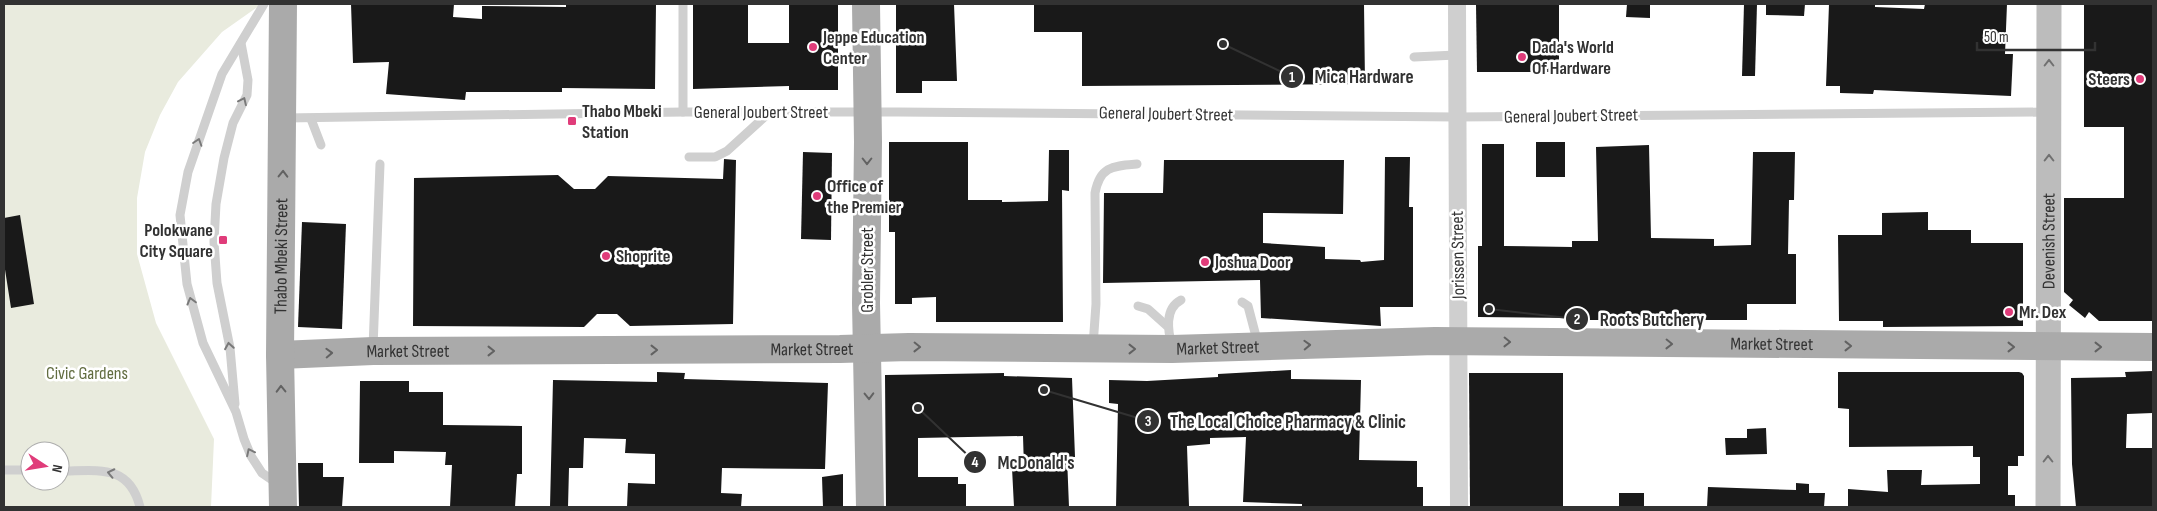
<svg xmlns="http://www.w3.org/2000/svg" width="2157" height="511" font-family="'Sofia Sans Condensed',sans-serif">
	<rect width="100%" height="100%" fill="#fff"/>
	<!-- green -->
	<path fill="#e9ebde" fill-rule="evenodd" d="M4,4H259V6L222,32L178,82L160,115L145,152L137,198V254L156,323L214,439L211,507H4ZM30,451H60V481H30Z"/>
	<!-- building -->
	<g fill="#191919">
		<path d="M351,4H454L453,17L482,19V6L566,7V4H656L655,89L562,88V92H466L465,100L386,94L389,62L353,63Z"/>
		<path d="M693,4H748V43H789V4H838V90H789V86L693,89Z"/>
		<path d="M954,4L957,81H922V93H896V5Z"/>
		<path d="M1034,4H1364L1365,84L1082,86V32H1034Z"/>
		<path d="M1476,4H1559V72H1477Z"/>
		<path d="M1627,4H1650V18L1626,17Z"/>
		<path d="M1744,4H1757L1755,76H1742Z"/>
		<path d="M1766,4H1805L1804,16L1766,15Z"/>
		<path d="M1829,4H1875V7L1924,9L1925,4H2007L2005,54H2013L2011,96L1874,90L1873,94L1840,93V86H1826Z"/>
		<path d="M2084,4H2153V321H2099L2089,312L2085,318L2069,305L2073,300L2064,292V198H2124V127H2084Z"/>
		<path d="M889,142H968V200H1002V202L1048,201L1049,150H1069V191L1062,190L1063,322H936V297L912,298V304H895V232H889Z"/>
		<rect x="1536" y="142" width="29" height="35"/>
		<path d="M1482,144H1504V246L1572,247V241H1598L1596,147L1649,145L1651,238L1714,239V246L1751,245L1753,152H1795L1794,200H1789L1788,254H1796V304H1747V320H1572V318L1478,317V246H1482Z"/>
		<path d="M803,152L832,153L831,240L801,239Z"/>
		<path d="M1385,157H1410L1409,207H1413V307H1380L1381,326L1261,318L1260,280L1103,283L1104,193H1163L1164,160H1344L1343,214L1263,213V243L1325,247V259L1360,260L1361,262L1384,260Z"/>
		<path d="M724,159L736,160L733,324L630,326L617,314H597L584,327L413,326L414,178L558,175L574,189H595L608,176L723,179Z"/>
		<path d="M1928,212V230H1971V243H2023V326L1883,327V321H1839L1838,235H1882V213Z"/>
		<path d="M20,215L34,304L11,308L4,263V218Z"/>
		<path d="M302,222L346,224L342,329L298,327Z"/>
		<path d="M1291,370V379L1361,380L1359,460L1417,461V487H1423V507H1302V504L1243,502L1246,437L1210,438V444L1187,446L1189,506L1116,507L1118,404L1109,403V380L1147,381L1218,377V374Z"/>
		<path d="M2153,371V413L2127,414L2126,448H2153V507H2076L2072,464L2071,378L2126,377L2125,372Z"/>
		<path d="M657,372L685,373L684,379L828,383L825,469L722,468L721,493L742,494L741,507H627L628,483L655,484V454L625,453L626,439L584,438L583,468H569L568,507H550L553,380L657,382Z"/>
		<path d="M1838,372H2019L2022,373L2024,376V456H2018V466H2008V495H2015V507H1848V489L1888,492L1887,470H1922L1921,485L1980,484V457H1973V446L1849,447V409L1838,408Z"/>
		<path d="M1004,373V376L1072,378L1075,457H1067L1069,507H1014L1012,468H1024L1023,436L918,438V477H958V484H966V507H886L885,375Z"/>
		<path d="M1469,373H1563V507H1470Z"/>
		<path d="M360,381H409V392H443V425L522,426V474H517L515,507H450L452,465H445L446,452L394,451V463H359Z"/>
		<path d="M1766,428L1767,454L1726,455L1725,438H1747V429Z"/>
		<path d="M298,463H323V477H344L342,507H299Z"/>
		<path d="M843,474V507H823L822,477Z"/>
		<path d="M1796,483L1809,484V493H1825L1824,507H1707L1708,487L1796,490Z"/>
		<rect x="1619" y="493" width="25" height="14"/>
	</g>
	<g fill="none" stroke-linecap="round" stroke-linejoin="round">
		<!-- service -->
		<g stroke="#cfcfcf" stroke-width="9">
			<path d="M264,4L222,74L188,172L180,215L187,284L203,343L236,412L244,439L251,456L262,473L278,484"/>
			<path d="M683,4V112"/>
			<path d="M1414,57L1456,55"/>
			<path d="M286,118L683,112H898L1456,117L2048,112"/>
			<path d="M311,119L321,145"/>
			<path d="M689,157H715L727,151L770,112"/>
			<path d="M1242,302L1248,306L1258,344"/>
			<path d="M1138,306L1148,309L1167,326"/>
			<path d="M1093,346L1096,304L1095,193C1100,166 1113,166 1137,164"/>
			<path d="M1172,347C1168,331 1164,309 1181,300"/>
			<path d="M373,348L380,164"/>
			<path d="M235,404L230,348L217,283L214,242L216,204L224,158L233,123L247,95L248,80L241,43"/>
			<path d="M4,470H30"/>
			<path d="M60,471C97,471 129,463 140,507"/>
		</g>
		<!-- minor -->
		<path stroke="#cfcfcf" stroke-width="18" d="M1457,4L1459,507"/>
		<!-- secondary -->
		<path stroke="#bcbcbc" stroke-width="25" id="s1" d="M2048,507L2049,4"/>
		<!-- primary -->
		<g stroke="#aaa" stroke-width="28">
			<path d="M866,4L868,142L866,303L870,507"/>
			<path id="s2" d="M280,355L373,351L840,349L909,347L1172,349L1435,341L2153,347"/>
			<path id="s3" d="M283,507L280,355L283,4"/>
		</g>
	</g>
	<!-- one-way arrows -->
	<defs><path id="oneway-chevron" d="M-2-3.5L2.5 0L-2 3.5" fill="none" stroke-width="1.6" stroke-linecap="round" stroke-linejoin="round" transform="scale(1.25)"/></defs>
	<g stroke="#707070">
		<use href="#oneway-chevron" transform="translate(2049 63) rotate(-90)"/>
		<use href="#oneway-chevron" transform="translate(2049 158) rotate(-90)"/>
		<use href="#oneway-chevron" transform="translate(2048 459) rotate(-90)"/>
	</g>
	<g stroke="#797979">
		<use href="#oneway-chevron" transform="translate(243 101) rotate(-65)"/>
		<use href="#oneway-chevron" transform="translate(198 142) rotate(-72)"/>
		<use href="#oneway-chevron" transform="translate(191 301) rotate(-105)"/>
		<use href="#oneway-chevron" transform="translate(229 346) rotate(-99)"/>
		<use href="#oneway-chevron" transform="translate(250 452) rotate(-116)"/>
		<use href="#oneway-chevron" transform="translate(111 473) rotate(-168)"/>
	</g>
	<g stroke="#626262">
		<use href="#oneway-chevron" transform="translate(867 161) rotate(90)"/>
		<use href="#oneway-chevron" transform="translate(283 174) rotate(-89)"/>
		<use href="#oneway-chevron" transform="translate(1507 342) rotate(1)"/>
		<use href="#oneway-chevron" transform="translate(1669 344) rotate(1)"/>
		<use href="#oneway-chevron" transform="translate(1307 345) rotate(-2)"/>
		<use href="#oneway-chevron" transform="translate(1848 346)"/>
		<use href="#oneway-chevron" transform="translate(917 347) rotate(1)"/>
		<use href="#oneway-chevron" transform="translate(2011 347)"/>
		<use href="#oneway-chevron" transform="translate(2098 347)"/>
		<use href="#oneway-chevron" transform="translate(1132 349)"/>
		<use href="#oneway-chevron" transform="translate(654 350)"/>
		<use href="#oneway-chevron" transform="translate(491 351)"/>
		<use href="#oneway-chevron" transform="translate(329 353) rotate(-2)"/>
		<use href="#oneway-chevron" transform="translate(281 389) rotate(-91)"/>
		<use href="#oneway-chevron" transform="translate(869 396) rotate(89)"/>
	</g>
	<!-- markers -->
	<g fill="#e03c7a" stroke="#fff" stroke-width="2">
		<circle cx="813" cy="47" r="5"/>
		<circle cx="1522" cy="57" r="5"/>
		<circle cx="2140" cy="79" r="5"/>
		<rect x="567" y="116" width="10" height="10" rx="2.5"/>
		<circle cx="817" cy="196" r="5"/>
		<rect x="218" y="235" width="10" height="10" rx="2.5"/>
		<circle cx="606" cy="256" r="5"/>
		<circle cx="1205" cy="262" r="5"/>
		<circle cx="2009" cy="312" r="5"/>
	</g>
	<g text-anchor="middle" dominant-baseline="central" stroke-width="5" stroke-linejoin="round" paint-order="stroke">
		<!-- poi labels -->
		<g font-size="18" font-weight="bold" fill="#323232" stroke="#fff" text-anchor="start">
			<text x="823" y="37">Jeppe Education<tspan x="823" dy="21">Center</tspan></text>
			<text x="1532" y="47">Dada's World<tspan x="1532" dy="21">Of Hardware</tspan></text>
			<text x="2130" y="79" text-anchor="end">Steers</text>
			<text x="582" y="111">Thabo Mbeki<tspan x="582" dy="21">Station</tspan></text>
			<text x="827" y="186">Office of<tspan x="827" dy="21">the Premier</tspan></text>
			<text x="213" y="230" text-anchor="end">Polokwane<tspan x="213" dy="21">City Square</tspan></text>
			<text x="616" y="256">Shoprite</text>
			<text x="1215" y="262">Joshua Door</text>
			<text x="2019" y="312">Mr. Dex</text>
		</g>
		<!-- street labels -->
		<g font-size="18" fill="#323232" stroke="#fff">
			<text x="761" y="112">General Joubert Street</text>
			<text transform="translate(1166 114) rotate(1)">General Joubert Street</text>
			<text transform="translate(1571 116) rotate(-1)">General Joubert Street</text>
			<text stroke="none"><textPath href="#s1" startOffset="266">Devenish Street</textPath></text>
			<text transform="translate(1458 255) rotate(-91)">Jorissen Street</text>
			<text stroke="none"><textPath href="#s3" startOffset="251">Thabo Mbeki Street</textPath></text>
			<text transform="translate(867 270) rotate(-90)">Grobler Street</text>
			<text stroke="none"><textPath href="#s2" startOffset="1492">Market Street</textPath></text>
			<text stroke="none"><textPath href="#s2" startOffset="938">Market Street</textPath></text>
			<text stroke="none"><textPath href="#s2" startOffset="532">Market Street</textPath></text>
			<text stroke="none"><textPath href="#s2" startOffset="128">Market Street</textPath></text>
		</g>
		<!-- park labels -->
		<g font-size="18" fill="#626d40" stroke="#fff">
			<text x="87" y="373">Civic Gardens</text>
		</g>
	</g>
	<!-- callouts -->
	<path fill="none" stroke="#323232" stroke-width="2" d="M1223 44L1292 77M1489 309L1577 319M1044 390L1148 421M918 408L975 462"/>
	<g fill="#323232" stroke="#fff" stroke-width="2">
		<circle cx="1223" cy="44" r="5"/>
		<circle cx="1489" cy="309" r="5"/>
		<circle cx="1044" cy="390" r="5"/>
		<circle cx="918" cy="408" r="5"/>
		<circle cx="1292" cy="77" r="12"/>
		<circle cx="1577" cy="319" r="12"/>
		<circle cx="1148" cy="421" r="12"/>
		<circle cx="975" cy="462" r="12"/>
	</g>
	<g font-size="15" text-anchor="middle" font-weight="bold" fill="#fff">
		<text x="1292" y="82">1</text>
		<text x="1577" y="324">2</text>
		<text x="1148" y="426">3</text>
		<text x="975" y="467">4</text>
	</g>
	<g font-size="19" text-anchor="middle" font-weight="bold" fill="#323232" stroke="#fff" stroke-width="5" stroke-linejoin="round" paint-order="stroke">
		<text x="1364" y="83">Mica Hardware</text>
		<text x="1652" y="326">Roots Butchery</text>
		<text x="1288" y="428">The Local Choice Pharmacy &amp; Clinic</text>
		<text x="1036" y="469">McDonald's</text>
	</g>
	<!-- border -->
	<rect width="2157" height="511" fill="none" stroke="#323232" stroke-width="10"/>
	<!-- north arrow -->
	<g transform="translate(45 466) rotate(102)"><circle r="24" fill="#ffffff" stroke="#adadad"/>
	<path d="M0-4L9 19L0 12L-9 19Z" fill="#e03c7a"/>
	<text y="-8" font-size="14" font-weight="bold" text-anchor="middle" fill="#323232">N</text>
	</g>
	<!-- scale -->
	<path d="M1977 42v8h118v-8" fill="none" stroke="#323232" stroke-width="2.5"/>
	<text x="1984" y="42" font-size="15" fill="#323232" stroke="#ffffff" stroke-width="4" paint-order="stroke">50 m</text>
</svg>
